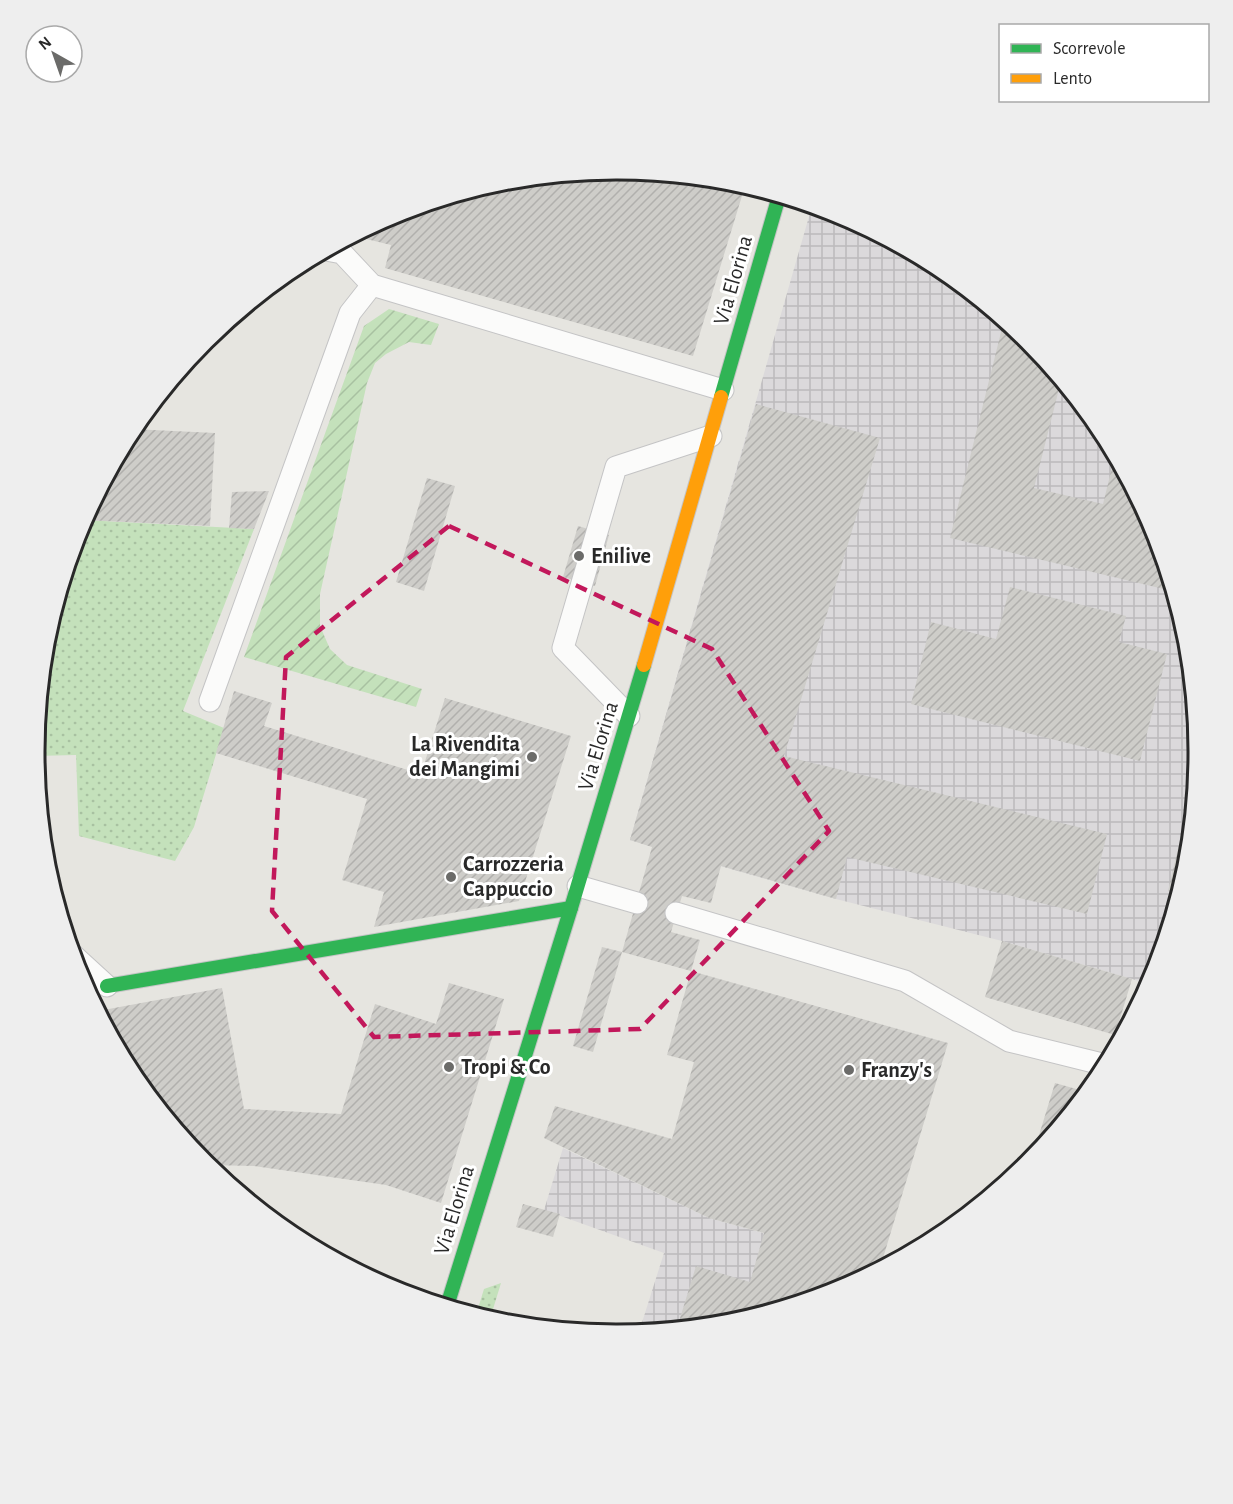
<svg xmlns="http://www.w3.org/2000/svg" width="1233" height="1504" font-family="'Alegreya Sans',sans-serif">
	<defs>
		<pattern id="industrial-grid" width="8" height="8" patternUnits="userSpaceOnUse" patternTransform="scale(1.5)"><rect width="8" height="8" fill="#dbd9db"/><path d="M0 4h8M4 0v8" fill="none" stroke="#bcbabc"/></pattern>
		<pattern id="grass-dots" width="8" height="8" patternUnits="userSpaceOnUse" patternTransform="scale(1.5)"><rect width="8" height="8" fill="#c4e1bb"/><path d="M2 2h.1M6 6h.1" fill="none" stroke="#a8c1a1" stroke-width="1.8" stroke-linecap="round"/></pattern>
		<pattern id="garden-furrows" width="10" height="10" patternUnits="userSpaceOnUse" patternTransform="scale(1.5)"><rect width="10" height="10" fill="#c4e1bb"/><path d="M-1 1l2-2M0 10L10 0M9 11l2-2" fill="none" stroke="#a8c1a1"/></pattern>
		<pattern id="building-hatch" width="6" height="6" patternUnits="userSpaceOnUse" patternTransform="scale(1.5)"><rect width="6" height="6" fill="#cecdc9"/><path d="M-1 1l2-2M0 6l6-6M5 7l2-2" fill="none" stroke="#b1b0ad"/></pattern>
	</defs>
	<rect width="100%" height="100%" fill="#e6e5e0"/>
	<!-- industrial -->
	<g fill="url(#industrial-grid)">
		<path d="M812,206L840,214L940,268L1028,341L1101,429L1154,530L1187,639L1198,752L1187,866L1154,975L1149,984L1002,941L836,899L630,840Z"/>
		<path d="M563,1148L709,1218L881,1266L880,1268L839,1290L730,1323L639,1332L664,1253L544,1210Z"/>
	</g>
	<!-- grass -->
	<g fill="url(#grass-dots)">
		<path d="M84,520L254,529L183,711L224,728L194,827L175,861L79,836L76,755L35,756L46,638L79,529Z"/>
		<path d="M501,1283L490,1319L476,1315L484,1289Z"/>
	</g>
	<!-- garden -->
	<path fill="url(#garden-furrows)" d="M389,309L439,324L431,345L409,342L386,354L375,363L367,383L320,594V626L330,649L347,665L422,689L416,707L244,657L364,326Z"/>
	<!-- building -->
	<g fill="url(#building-hatch)">
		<path d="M617,170L730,181L745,186L693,356L385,268L391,245L354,236L394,214L503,181Z"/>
		<path d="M1004,320L1028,341L1061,381L1034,488L1103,504L1115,455L1154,530L1172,591L950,538Z"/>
		<path d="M756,404L880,438L784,756L1107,834L1087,914L847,857L836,899L721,866L711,903L682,896L671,932L700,940L691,971L622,952L652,847L630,840Z"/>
		<path d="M132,429L215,433L210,526L84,520Z"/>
		<path d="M427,478L455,486L424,591L396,582Z"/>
		<path d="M269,491L254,529L229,528L232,492Z"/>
		<path d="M578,526L609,535L595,586L563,577Z"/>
		<path d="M1010,587L1126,616L1119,642L1167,654L1140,761L911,704L931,622L996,639Z"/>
		<path d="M234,691L272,703L264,726L421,774L445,698L571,736L519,901L374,927L384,892L342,880L367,799L216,753Z"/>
		<path d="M1195,777L1187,866L1179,893L1168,891Z"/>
		<path d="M1002,941L1132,979L1115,1035L985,997Z"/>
		<path d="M602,947L622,952L593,1052L573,1046Z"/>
		<path d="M691,971L948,1043L880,1268L839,1290L730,1323L677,1328L696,1266L750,1282L764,1233L709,1218L544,1138L555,1106L672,1139L694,1062L667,1055Z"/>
		<path d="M449,983L504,999L441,1203L386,1185L254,1166L207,1165L132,1075L98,1011L222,988L244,1109L341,1114L375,1004L436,1024Z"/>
		<path d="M1055,1083L1087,1092L1032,1158Z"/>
		<path d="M523,1204L560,1214L553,1237L516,1227Z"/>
	</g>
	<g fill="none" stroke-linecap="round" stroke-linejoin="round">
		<!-- lane casing -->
		<g stroke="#c4c4c5" stroke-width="23">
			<g id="lane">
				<path d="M326,250L342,253L372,285L723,390"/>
				<path d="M210,701L350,313L372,285"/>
				<path d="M629,716L563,648L616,467L711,436"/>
				<path d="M578,886L637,903"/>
				<path d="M676,913L905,981L1009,1041L1106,1065"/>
				<path d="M72,954L107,986"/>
			</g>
		</g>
		<!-- fast casing -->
		<g stroke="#c4c4c5" stroke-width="16">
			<g id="fast">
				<path d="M721,397L779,196"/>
				<path d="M107,986L571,908"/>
				<path d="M447,1306L571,908L644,665"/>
			</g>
		</g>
		<!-- slow casing -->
		<g stroke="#c4c4c5" stroke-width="16">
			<path id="slow" d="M644,665L721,397"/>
		</g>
		<!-- lane -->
		<use href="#lane" stroke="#fbfbfa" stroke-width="21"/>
		<!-- fast -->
		<use href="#fast" stroke="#30b455" stroke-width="14"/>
		<!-- slow -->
		<use href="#slow" stroke="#ff9f0a" stroke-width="14"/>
	</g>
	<!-- marked area -->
	<path fill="none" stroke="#c2185b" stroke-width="4.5" stroke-dasharray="12 8" stroke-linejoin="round" d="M449,526L712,649L829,831L640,1029L374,1037L272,911L286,657Z"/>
	<!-- markers -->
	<g fill="#6b6b69" stroke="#fff" stroke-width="2">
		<circle cx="579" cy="556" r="6"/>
		<circle cx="532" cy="757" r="6"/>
		<circle cx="451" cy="877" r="6"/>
		<circle cx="449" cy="1067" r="6"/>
		<circle cx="849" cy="1070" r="6"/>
	</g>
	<g text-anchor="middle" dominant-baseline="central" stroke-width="6" stroke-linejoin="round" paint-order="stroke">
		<!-- street labels -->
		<g font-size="22" fill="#292929" stroke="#fff">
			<text transform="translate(733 280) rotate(-74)">Via Elorina</text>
			<text transform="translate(598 746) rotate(-73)">Via Elorina</text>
			<text transform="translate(454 1210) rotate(-73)">Via Elorina</text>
		</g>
		<!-- poi labels -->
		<g font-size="22" font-weight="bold" fill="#292929" stroke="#fff" text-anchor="start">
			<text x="591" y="556">Enilive</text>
			<text x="520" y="744" text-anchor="end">La Rivendita<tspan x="520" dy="25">dei Mangimi</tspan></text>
			<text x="463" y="864">Carrozzeria<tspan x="463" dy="25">Cappuccio</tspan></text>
			<text x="461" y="1067">Tropi &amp; Co</text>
			<text x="861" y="1070">Franzy's</text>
		</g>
	</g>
	<!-- crop -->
	<path d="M0 0H1233V1504H0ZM616 180H617A571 571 0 0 1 1188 751V753A571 571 0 0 1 617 1324H616A571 571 0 0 1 45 753V751A571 571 0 0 1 616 180Z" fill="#eee" fill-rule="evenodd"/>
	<path fill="none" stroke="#292929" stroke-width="3" d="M616 180H617A571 571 0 0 1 1188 751V753A571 571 0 0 1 617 1324H616A571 571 0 0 1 45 753V751A571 571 0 0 1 616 180Z"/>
	<!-- legend -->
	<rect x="999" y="24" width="210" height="78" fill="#ffffff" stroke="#a9a9a9" stroke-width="1.5"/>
	<rect x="1011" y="44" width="30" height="9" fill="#30b455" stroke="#a9a9a9" stroke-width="1.5"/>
	<text x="1053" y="54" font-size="18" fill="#292929">Scorrevole</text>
	<rect x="1011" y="74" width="30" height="9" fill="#ff9f0a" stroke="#a9a9a9" stroke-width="1.5"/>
	<text x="1053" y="84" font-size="18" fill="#292929">Lento</text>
	<!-- north arrow -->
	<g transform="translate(54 54) rotate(320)"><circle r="28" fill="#ffffff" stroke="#a9a9a9" stroke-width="1.5"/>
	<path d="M0-4.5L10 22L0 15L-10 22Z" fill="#6b6b69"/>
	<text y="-9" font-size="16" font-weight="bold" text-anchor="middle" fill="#292929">N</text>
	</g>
</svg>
